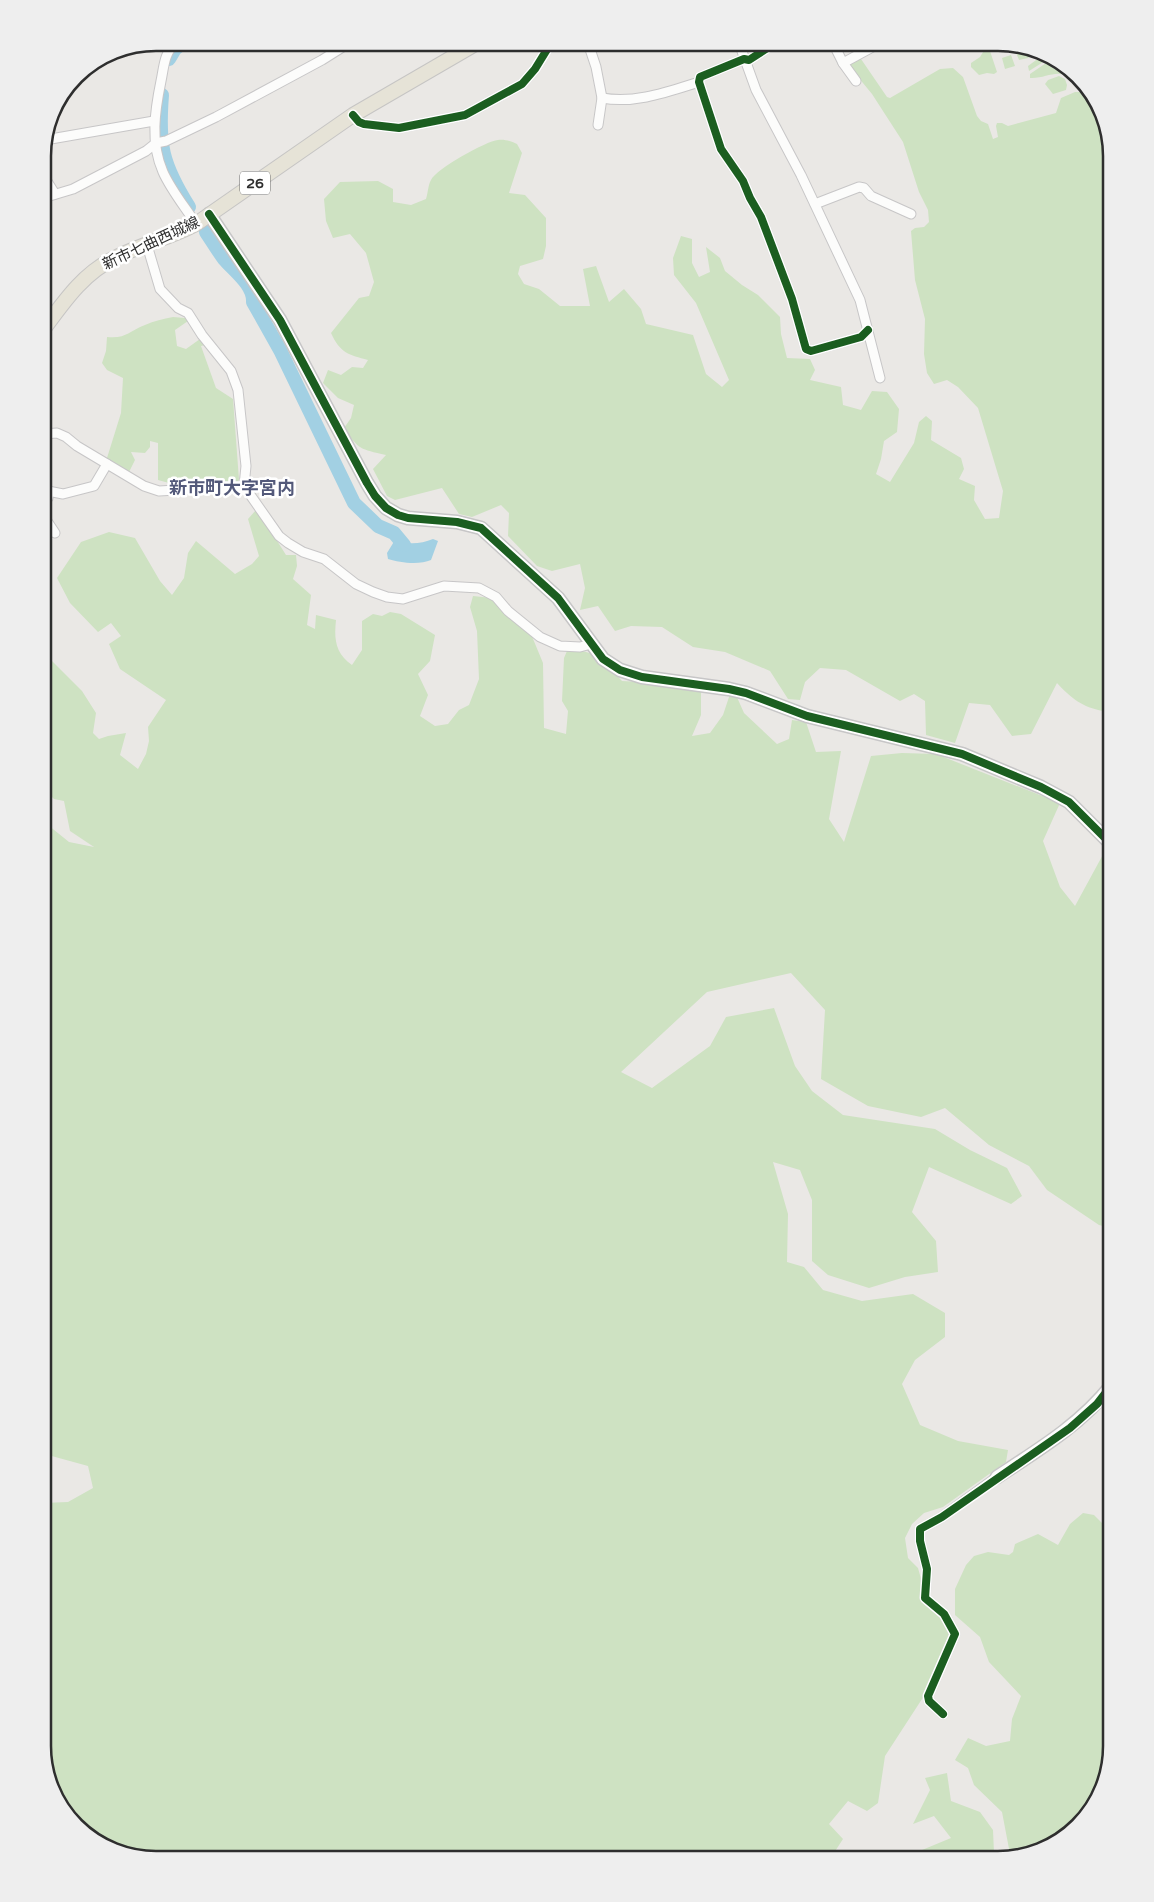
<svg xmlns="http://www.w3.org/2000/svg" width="1154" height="1902" font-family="'Varela Round','Noto Sans JP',sans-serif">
	<rect width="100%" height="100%" fill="#eae8e5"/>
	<!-- green -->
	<g fill="#cee2c2">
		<path d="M1013,45L1035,53L1028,58L1019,60Z"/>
		<path d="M989,48L997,72L994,74L987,73L979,75L971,67V63L980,57L985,49Z"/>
		<path d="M1011,55L1015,66L1005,69L1002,58Z"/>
		<path d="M1043,55L1048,57V59L1029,71L1028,66Z"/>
		<path d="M858,58L861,59L887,97L890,98L940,69L953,68L963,77L977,116L981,121L988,124L993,139L998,137L996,126L997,123H1002L1008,126L1056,113L1061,98L1075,92H1087L1100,106L1111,156V699L1103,711C1082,707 1072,699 1057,683L1031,734L1012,736L990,705L969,703L955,743L926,735L925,701L914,694L900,701L846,670L820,668L805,682L800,700L788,699L770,671L725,652L693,647L662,627L631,626L615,631L598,606L580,610L585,588L580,564L552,571L537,566L508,536L509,513L501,505L472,517L459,514L442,488L395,500L387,496L373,469L386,455C360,449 359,450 344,428L351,418L354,405L338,398L323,383L328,370L341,375L352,367L363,368L368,360C349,355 340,353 331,333L359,298L369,296L374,282L366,253L350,234L333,238L326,221L324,199L340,182L378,181L393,189V202L411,205L426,199C428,193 428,185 431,180C436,169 486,141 498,140C504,139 511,141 517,144L522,153L509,193L525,195L546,218V246L543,259L520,266L518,274L524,284L539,289L560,306H590L583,269L596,266L609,302L624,289L641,309L646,324L693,335L706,374L722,387L729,380L696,303L674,275L673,258L681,236L692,239V263L699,277L710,272L706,247L720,258L725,271L742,285L758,295L780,317L781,334L787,358L810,359L815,370L810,380L841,387L843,405L861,410L872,391L887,392L899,409L897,432L884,441L881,459L876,474L890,482L914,443L919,422L926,416L932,421L931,440L961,458L964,469L959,479L975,486L974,500L985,519L999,518L1003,491L978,408L958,387L947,380L934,384L927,373L924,354L925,319L915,280L911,231L915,228L924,227L929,222L928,210L919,192L903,142L872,94L849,66L850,63Z"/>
		<path d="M1049,61L1053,68L1063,66L1067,73L1065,75C1054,71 1043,79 1030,78V74Z"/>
		<path d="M1059,76L1065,79L1067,85L1066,90L1053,94L1045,84L1048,80Z"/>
		<path d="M173,317L185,318L188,321L175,330L177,346L186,349L200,339L205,345L201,346L216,388L233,399L239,480L236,483L180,486L158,480V443L150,441V447L145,453L131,452L135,460L129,472L107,458L121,413L123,378L107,370L102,363L106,351L107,337C126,339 129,331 145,325C154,321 163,319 173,317Z"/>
		<path d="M257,509L286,555H296L297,566L293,579L311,595L307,625L315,629L316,615L336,620C334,639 335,653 352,665L362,650V621L373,614L382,616L390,612L401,614L435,635L430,661L418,674L428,695L420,716L435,726L448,724L459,710L469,705L479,679L477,631L470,607L473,596L492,598L531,634L543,663L544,728L566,734L568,711L562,701L564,658L567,651C594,647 606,663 622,681L640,682L701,692V715L692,736L710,733L723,715L730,694L736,695L744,713L777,744L789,739L792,720L806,722L816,752L841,751L829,819L844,842L871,756L902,753L936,754L1060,803L1043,841L1060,887L1075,906L1106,849L1111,851V1228L1099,1225L1047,1190L1029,1166L989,1145L945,1108L921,1117L868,1106L821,1079L825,1010L791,973L707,992L621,1072L652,1088L710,1046L726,1017L774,1008L795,1066L812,1091L843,1115L935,1129L970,1150L1007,1168L1022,1196L1011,1204L929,1167L912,1212L936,1241L938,1272L905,1277L869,1288L828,1275L812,1261V1200L800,1170L773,1162L788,1214L787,1262L804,1267L823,1290L862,1301L913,1294L945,1313V1337L915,1360L902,1384L920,1425L958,1441L1008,1450L1006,1462L943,1507L924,1513L912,1524L905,1538L908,1558L918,1568L923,1586V1601L942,1616L952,1637L922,1699L885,1756L878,1803L867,1811L848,1801L829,1824L843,1839L830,1859H149L93,1840L54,1796L43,1746V1503L68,1502L93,1488L88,1466L48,1455L43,1438V821L69,842L94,847L70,831L64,801L54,799L43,788V643L48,657L82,691L96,713L93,733L99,739L108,736L126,733L120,755L138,769L146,754L149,741L148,727L166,700L120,669L109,644L121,636L111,623L98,632L70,603L57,578L81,542L109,532L135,538L160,581L172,595L184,578L188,553L196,541L235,574L252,564L259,556L248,519Z"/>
		<path d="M1083,1513L1094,1515L1105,1526L1111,1521V1746L1092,1809L1048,1848L998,1859H917L922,1850L951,1838L934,1816L913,1824L930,1790L925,1778L947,1773L951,1801L980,1812L993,1830L994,1853L1010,1854L1002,1812L974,1785L968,1768L955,1760L968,1738L986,1746L1010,1741L1012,1719L1021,1696L989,1662L980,1637L955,1615V1589L966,1565L974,1556L988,1552L1009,1555L1013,1552L1015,1544L1038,1534L1058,1545L1070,1524Z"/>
	</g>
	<!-- water -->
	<path fill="#a2d0e3" d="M433,539L438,541L431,560C420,565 400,563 388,559L387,553L395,540C407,545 421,544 433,539Z"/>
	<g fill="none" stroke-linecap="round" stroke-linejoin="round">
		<!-- river -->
		<g stroke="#a2d0e3" stroke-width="14">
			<path d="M169,59L175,49L183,43"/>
			<path d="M162,95C158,145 162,164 189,207"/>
			<path d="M206,232C212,241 218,251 224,259C234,271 254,285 253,302L280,350L354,503L378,526L394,533L404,545"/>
		</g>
		<!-- street casing -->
		<g stroke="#c7c6c7" stroke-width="11">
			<g id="street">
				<path d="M176,43C164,52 164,67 161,81C155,110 150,143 163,172C171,190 185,207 196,224"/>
				<path d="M588,43L596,67L602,98L598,125"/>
				<path d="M739,43L756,90L801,175L860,300L880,378"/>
				<path d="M775,43L749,60L744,59L700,77L699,82L721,149L743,181L750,198L761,217L792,299L806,349L811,351L861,337L868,330"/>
				<path d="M833,43L843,63L856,81"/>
				<path d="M843,63L880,43"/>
				<path d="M602,98C635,104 667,92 699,82"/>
				<path d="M353,115L359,122L364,124L399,128L465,115L522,84L535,69L551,43"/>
				<path d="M45,140L154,121"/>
				<path d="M43,175L55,194"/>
				<path d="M43,198L73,189L146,151L156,143L166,141L216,117L322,60L349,43"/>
				<path d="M815,204L859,187L864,188L871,196L911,214"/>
				<path d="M147,245L160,289L178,308L188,313L202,335L231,371L238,390L246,466L244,486L279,536L288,543L303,552L324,559L356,584L373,592L387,597L403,599L444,586L479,588L496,597L508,611L540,637L560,646L580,647L591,644"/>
				<path d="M43,434L57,433L66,437L77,446L144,486L159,491L244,486"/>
				<path d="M43,490L63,494L94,486L107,464"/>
				<path d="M43,504L48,498L49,492"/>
				<path d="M43,515L55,533"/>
				<path d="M943,1714L929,1701L928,1696L955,1634L944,1614L925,1598L927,1569L920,1541V1529L942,1517L997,1477"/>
			</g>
		</g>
		<!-- secondary casing -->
		<g stroke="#c7c6c7" stroke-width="15">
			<g id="secondary">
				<path d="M209,214L280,320L367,483L375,496L386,508L398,515L408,518L457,522L481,528L558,598L603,659L620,670L642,677L729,689L746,693L807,716L962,754L1041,787L1069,802L1111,844"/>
				<path d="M997,1477C1038,1450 1080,1425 1111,1386"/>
			</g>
		</g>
		<!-- primary casing -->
		<g stroke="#c6c5c4" stroke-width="16">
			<path id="primary" d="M43,330C63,303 83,273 115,258C141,244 170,238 196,224L353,115L477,43"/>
		</g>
		<!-- street -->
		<use href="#street" stroke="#fcfcfb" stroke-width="9"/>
		<!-- secondary -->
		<use href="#secondary" stroke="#fcfcfb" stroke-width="12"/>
		<!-- primary -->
		<use href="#primary" stroke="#e6e3d7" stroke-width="14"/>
		<!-- cycleway casing -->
		<g stroke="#fff" stroke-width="11">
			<g id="cycleway">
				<path d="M775,43L749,60L744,59L700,77L699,82L721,149L743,181L750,198L761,217L792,299L806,349L811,351L861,337L868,330"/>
				<path d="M353,115L359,122L364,124L399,128L465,115L522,84L535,69L551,43"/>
				<path d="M209,214L280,320L367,483L375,496L386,508L398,515L408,518L457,522L481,528L558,598L603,659L620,670L642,677L729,689L746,693L807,716L962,754L1041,787L1069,802L1111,844"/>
				<path d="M943,1714L929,1701L928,1696L955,1634L944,1614L925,1598L927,1569L920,1541V1529L942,1517L1070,1428L1097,1404L1111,1386"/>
			</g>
		</g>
		<!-- cycleway -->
		<use href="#cycleway" stroke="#1b5e20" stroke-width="8"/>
	</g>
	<g text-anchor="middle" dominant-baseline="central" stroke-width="5" stroke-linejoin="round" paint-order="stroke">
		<!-- shield labels -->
		<rect fill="#fff" stroke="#6d6d6d" stroke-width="1" x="240" y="171.5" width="30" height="23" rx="4"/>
		<g font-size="14" font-weight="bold" fill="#2e2e2e">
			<text x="255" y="183">26</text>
		</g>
		<!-- street labels -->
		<g font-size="15" fill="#2e2e2e" stroke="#fff">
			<text transform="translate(151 243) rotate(-25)">新市七曲西城線</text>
		</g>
		<!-- quarter labels -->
		<g font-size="18" font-weight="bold" fill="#53597a" stroke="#fff">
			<text x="232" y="488">新市町大字宮内</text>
		</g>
	</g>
	<!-- crop -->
	<path d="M0 0H1154V1902H0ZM156 51H998A105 105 0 0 1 1103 156V1746A105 105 0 0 1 998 1851H156A105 105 0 0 1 51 1746V156A105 105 0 0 1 156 51Z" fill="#eee" fill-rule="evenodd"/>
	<path fill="none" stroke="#2e2e2e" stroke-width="2.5" d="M156 51H998A105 105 0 0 1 1103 156V1746A105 105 0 0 1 998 1851H156A105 105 0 0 1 51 1746V156A105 105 0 0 1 156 51Z"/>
</svg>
